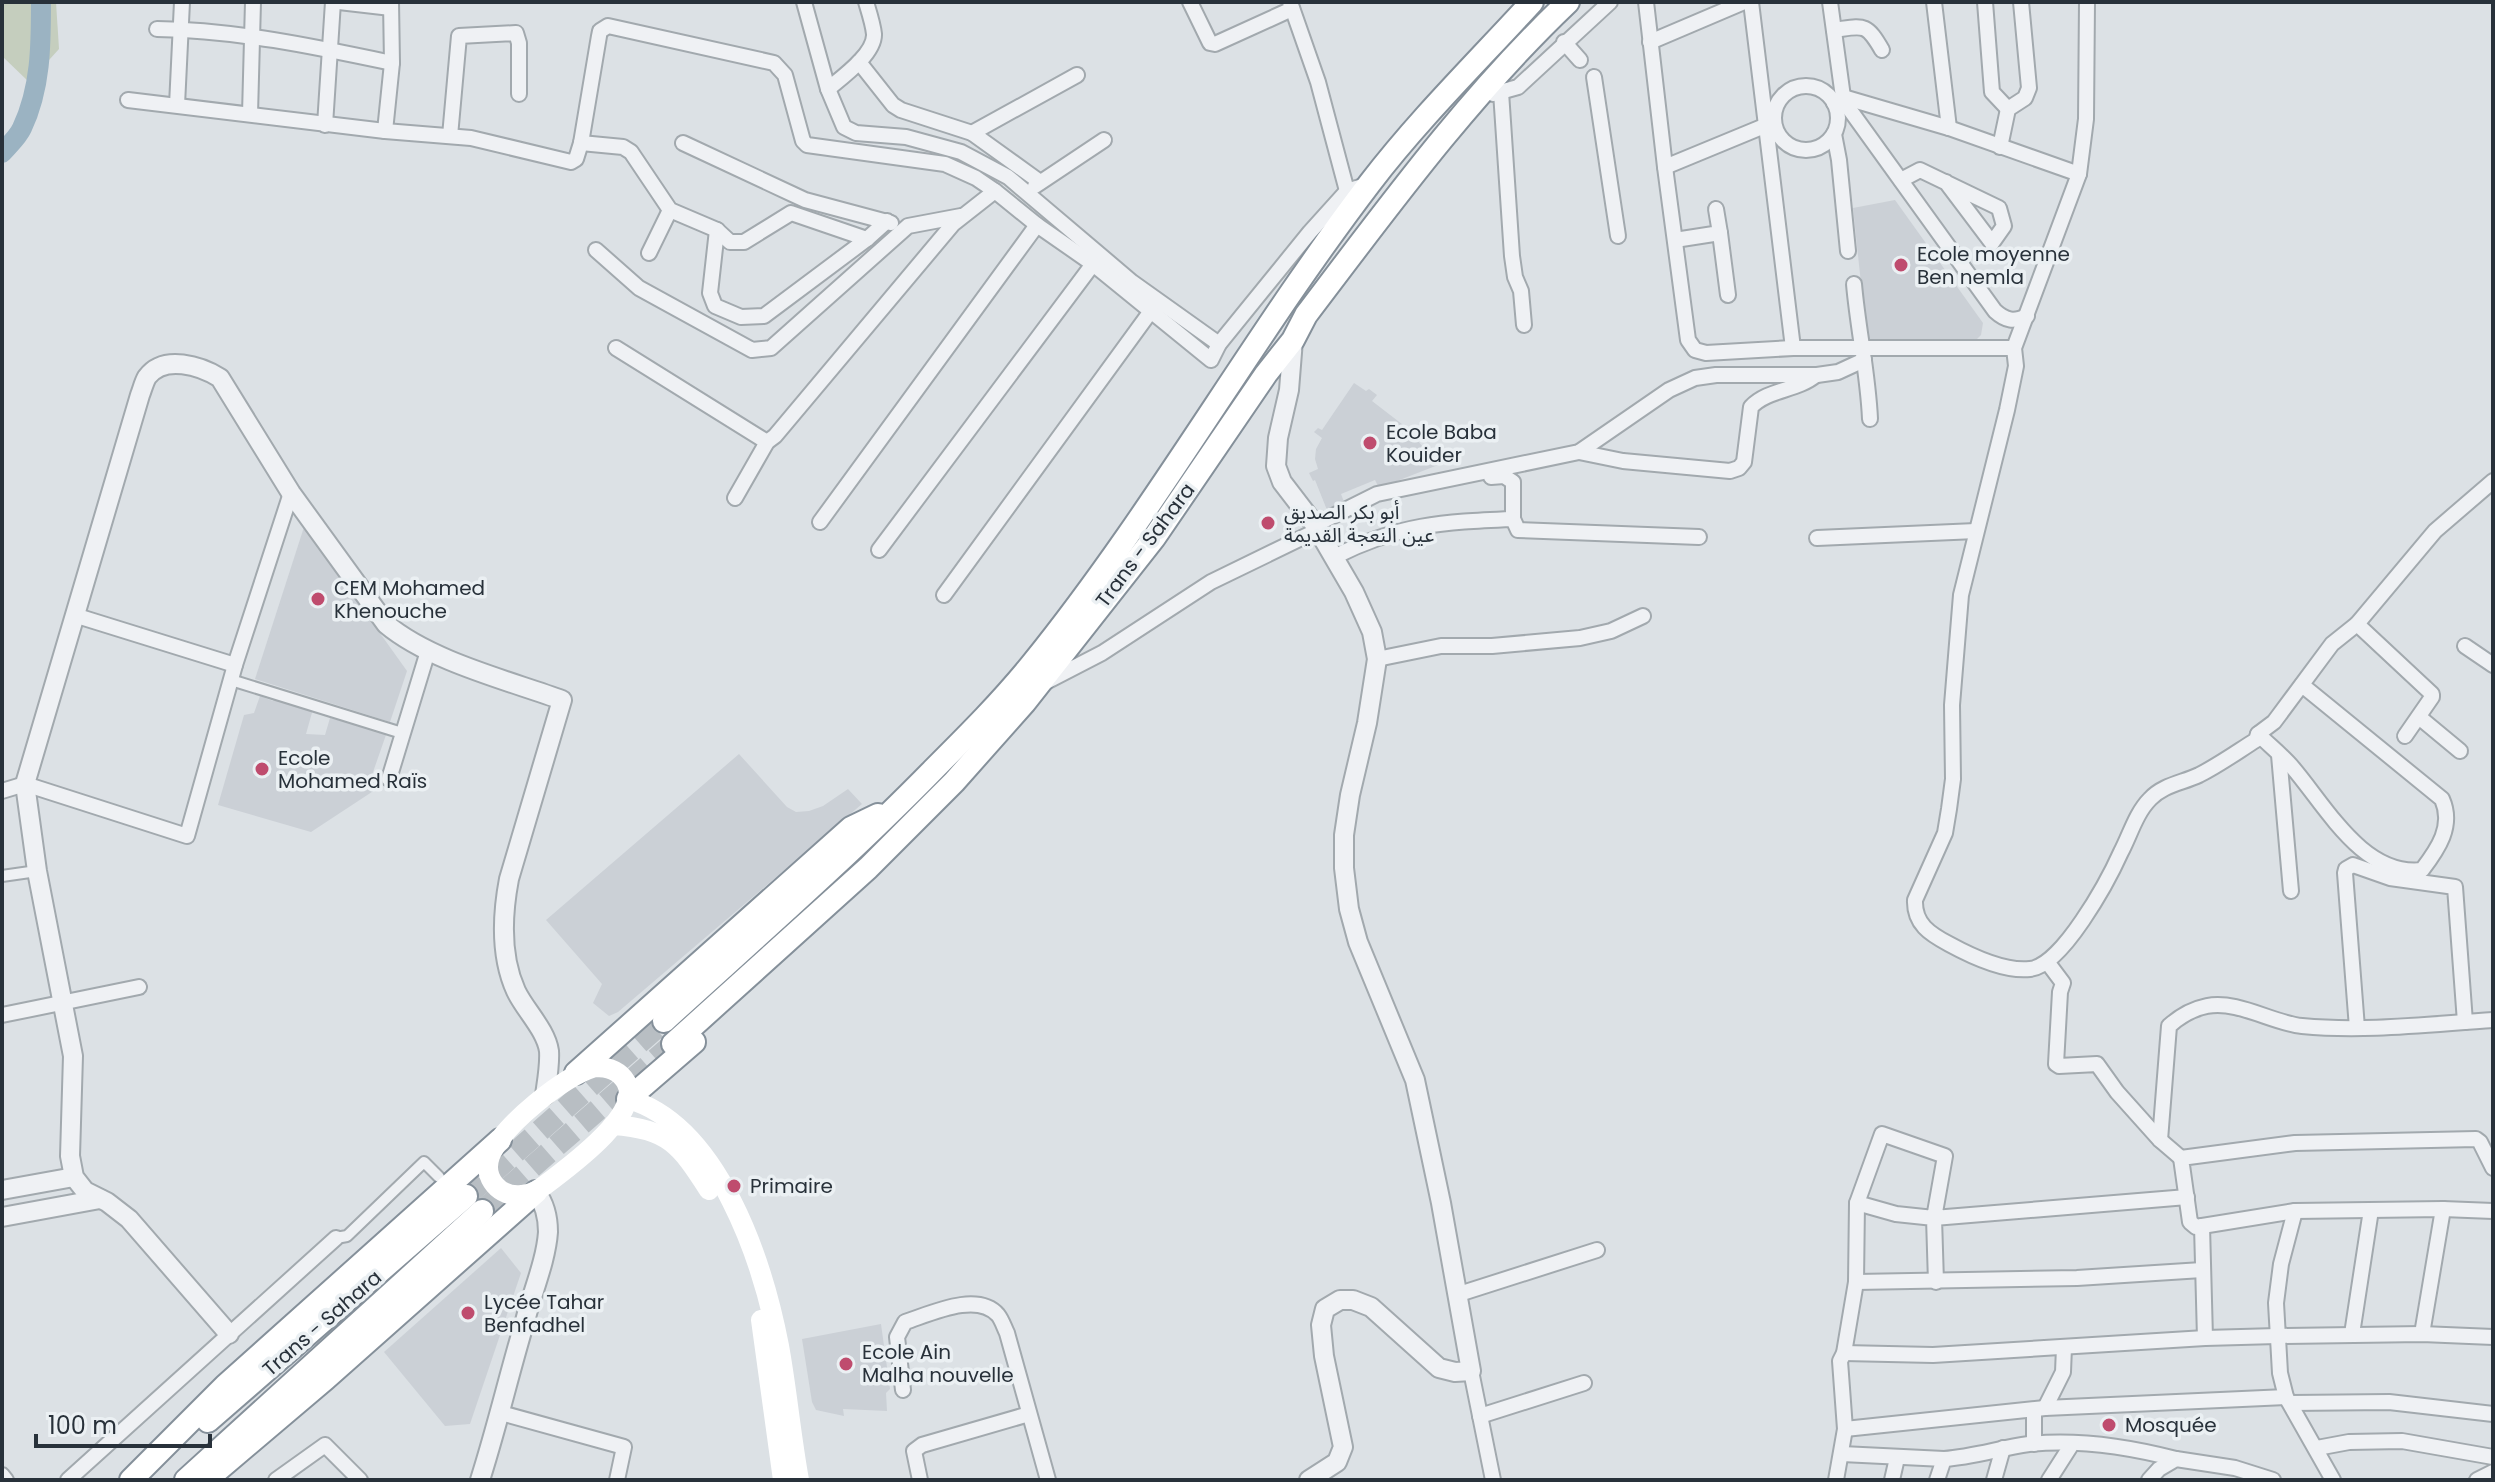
<svg xmlns="http://www.w3.org/2000/svg" width="2495" height="1482" font-family="Poppins,'Noto Sans Arabic',sans-serif">
	<rect width="100%" height="100%" fill="#dce1e5"/>
	<!-- built -->
	<g fill="#cbd0d6">
		<path d="M1895,200L1983,323L1981,335L1976,340H1867L1853,208Z"/>
		<path d="M1354,383L1366,391L1369,389L1377,395L1372,401L1407,428L1438,465L1379,488L1375,480L1341,494L1344,502L1327,510L1315,480L1313,481L1309,473L1318,469L1315,459L1316,449L1322,438L1314,432L1318,428L1322,430Z"/>
		<path d="M304,527L407,671L390,722L255,679Z"/>
		<path d="M260,696L273,701L276,697L313,709L306,734L325,735L330,718L345,722L352,720L387,732L372,775L381,786L311,832L218,805L244,715L254,713Z"/>
		<path d="M739,754L787,807L796,812L809,811L823,806L848,789L862,804L618,1012L609,1016L593,1003L602,984L546,920Z"/>
		<path d="M501,1248L521,1273L470,1424L445,1426L384,1352Z"/>
		<path d="M881,1324L890,1389L886,1393L887,1411L843,1409L844,1416L816,1410L812,1402L802,1339Z"/>
	</g>
	<!-- green -->
	<path fill="#c5cebe" d="M2,2H56L59,49L29,82L2,56Z"/>
	<g fill="none" stroke-linecap="round" stroke-linejoin="round">
		<!-- river -->
		<path stroke="#9bb3c2" stroke-width="20" d="M2,153C9,145 18,137 22,128C41,88 41,45 41,2"/>
		<!-- trunk-tunnel -->
		<g stroke="#b8bec3" stroke-width="22" stroke-dasharray="22 11" stroke-linecap="butt">
			<path d="M466,1196L664,1021"/>
			<path d="M482,1211L673,1044"/>
		</g>
		<!-- pedestrian casing -->
		<g stroke="#a2a9ae" stroke-width="14">
			<g id="pedestrian">
				<path d="M231,680L402,733"/>
				<path d="M2,876L37,871"/>
				<path d="M336,1238L347,1236L424,1162L439,1177"/>
			</g>
		</g>
		<!-- minor casing -->
		<g stroke="#a2a9ae" stroke-width="18">
			<g id="minor">
				<path d="M339,2L391,8"/>
				<path d="M804,2L828,89L844,127L856,133L906,137L961,152L1008,177L1132,282L1219,344"/>
				<path d="M1190,2L1210,43L1215,44L1292,9"/>
				<path d="M1290,2L1318,82L1347,191"/>
				<path d="M1646,2L1665,167L1774,122"/>
				<path d="M1751,2L1793,348"/>
				<path d="M1830,2L1843,97L1850,110L1995,311C2006,321 2014,322 2027,316"/>
				<path d="M1934,2L1949,128"/>
				<path d="M1985,2L1992,92L2008,109"/>
				<path d="M2087,2L2086,119L2079,174L2014,348L2016,366L2007,410L1961,595L1952,705L1953,779L1949,809L1945,833L1915,900C1914,924 1930,934 1949,944C1971,956 2004,972 2030,969C2062,966 2108,881 2121,852C2130,835 2136,813 2150,799C2163,785 2182,783 2199,775C2219,765 2237,752 2256,740L2258,734L2274,722L2332,644L2357,624L2435,531L2493,481"/>
				<path d="M157,29C236,30 316,47 392,63"/>
				<path d="M1834,30C1863,26 1866,22 1882,50"/>
				<path d="M1564,42L1580,60"/>
				<path d="M1650,42L1744,2"/>
				<path d="M859,62L893,105L901,110L972,133"/>
				<path d="M1594,77L1618,236"/>
				<circle cx="1806" cy="118" r="32"/>
				<path d="M828,89C841,78 875,54 874,34C873,24 869,12 866,2"/>
				<path d="M1501,92L1512,256L1515,277L1521,291L1524,325"/>
				<path d="M1493,94L1518,87L1610,2"/>
				<path d="M128,100L385,131L471,138L571,162L576,159L581,143L599,36L600,31L608,26L774,63L785,75L803,141L807,145L945,164L976,178L995,191"/>
				<path d="M1834,103L1843,97L1949,128L2079,174"/>
				<path d="M177,105L182,2"/>
				<path d="M250,114L253,2"/>
				<path d="M325,125L333,2"/>
				<path d="M385,131L392,63L391,2"/>
				<path d="M1834,134L1839,160L1848,251"/>
				<path d="M450,136L459,36L516,33L519,43V94"/>
				<path d="M581,143L623,147L631,152L670,210L717,230L710,293L715,306L741,317L764,316L867,239L887,221"/>
				<path d="M683,143L805,200L891,223"/>
				<path d="M2000,147L2008,109L2025,98L2029,88L2021,2"/>
				<path d="M1665,167L1688,340L1695,350L1706,353L1793,348H2014"/>
				<path d="M1901,180L1920,170L1999,208L2004,226L1992,243L1946,182"/>
				<path d="M1040,182L972,133L1077,75"/>
				<path d="M1035,186L1104,140"/>
				<path d="M717,230L730,242H744L791,213L867,239"/>
				<path d="M1720,233L1728,295"/>
				<path d="M1675,240L1720,233L1716,209"/>
				<path d="M596,250L639,288L752,350L771,348L908,226L961,216"/>
				<path d="M649,253L670,210"/>
				<path d="M1854,284C1858,330 1868,373 1870,419"/>
				<path d="M616,348L767,442"/>
				<path d="M1579,452L1623,461L1730,471L1739,468L1744,462L1751,407C1768,389 1797,391 1816,375"/>
				<path d="M1491,477L1504,476L1513,482V519"/>
				<path d="M735,498L767,442L775,436L953,224L995,191L1037,225L1093,264L1211,360L1219,344L1310,232L1347,191L1369,184"/>
				<path d="M820,522L1037,225"/>
				<path d="M1315,525L1377,494L1579,452L1669,390L1695,378L1716,375H1817L1838,372L1864,360"/>
				<path d="M1817,538L1976,531"/>
				<path d="M879,550L1093,264"/>
				<path d="M1334,557C1399,524 1442,522 1513,519L1518,530L1699,537"/>
				<path d="M944,595L1151,311"/>
				<path d="M74,615L235,665"/>
				<path d="M2357,624L2432,694V697L2405,736"/>
				<path d="M2465,646L2493,665"/>
				<path d="M1377,659L1441,646H1492L1580,638L1611,631L1643,616"/>
				<path d="M1044,683L1102,653L1211,582L1318,530"/>
				<path d="M2419,717L2460,751"/>
				<path d="M2258,734C2269,745 2283,756 2293,768C2327,808 2364,877 2422,870C2438,849 2454,826 2442,799L2302,685"/>
				<path d="M2279,755L2291,891"/>
				<path d="M389,779L428,651"/>
				<path d="M2,791L25,784L187,836L235,665L291,493"/>
				<path d="M2048,963L2063,983L2060,992L2056,1064L2059,1066L2097,1064L2117,1092L2160,1140L2181,1158"/>
				<path d="M2,1015L139,987"/>
				<path d="M2357,1028L2345,873L2346,869L2353,865L2390,878L2455,887L2465,1022"/>
				<path d="M2160,1140L2169,1026C2180,1016 2192,1009 2207,1006C2238,1000 2272,1023 2302,1026C2365,1032 2430,1024 2493,1020"/>
				<path d="M2493,1168L2480,1142L2476,1139L2295,1143L2181,1158L2190,1222L2196,1227L2295,1211L2443,1209L2493,1211"/>
				<path d="M2295,1211L2281,1264L2276,1303L2280,1373L2286,1397L2333,1480"/>
				<path d="M2202,1226L2205,1338"/>
				<path d="M1856,1282L2077,1278L2202,1270"/>
				<path d="M1936,1282L1934,1218L1945,1156L1882,1134L1857,1203L1896,1214L1934,1218L2187,1197"/>
				<path d="M1456,1295L1597,1250"/>
				<path d="M2352,1334L2371,1210"/>
				<path d="M2422,1334L2443,1209"/>
				<path d="M1844,1353L1933,1355L2205,1338L2277,1336L2422,1334L2493,1337"/>
				<path d="M1471,1371L1493,1480"/>
				<path d="M903,1390L897,1337L905,1322C930,1314 977,1291 998,1315C1002,1320 1004,1327 1007,1333L1048,1480"/>
				<path d="M2291,1403L2389,1402L2493,1414"/>
				<path d="M2045,1408L2063,1372L2064,1347"/>
				<path d="M2034,1411V1444"/>
				<path d="M501,1413L624,1447L617,1480"/>
				<path d="M1480,1416L1584,1383"/>
				<path d="M1845,1429L2045,1408L2286,1397"/>
				<path d="M2317,1448L2349,1442L2402,1441L2493,1457"/>
				<path d="M1842,1454L1944,1459"/>
				<path d="M2,1475L6,1480"/>
				<path d="M68,1480L336,1238"/>
				<path d="M276,1480L325,1445L360,1480"/>
				<path d="M920,1480L914,1451L922,1445L1029,1414"/>
				<path d="M1836,1480L1845,1429L1840,1361L1844,1353L1856,1282L1857,1203"/>
				<path d="M1892,1480L1897,1458"/>
				<path d="M1937,1480L1944,1459C1973,1457 2000,1448 2029,1444C2077,1439 2130,1447 2176,1459"/>
				<path d="M1994,1480L2003,1448"/>
				<path d="M2049,1480L2072,1444"/>
				<path d="M2149,1480L2159,1469L2176,1459L2235,1468L2273,1480"/>
				<path d="M2477,1480L2493,1472"/>
			</g>
		</g>
		<!-- tertiary casing -->
		<g stroke="#a2a9ae" stroke-width="22">
			<g id="tertiary">
				<path d="M1293,340L1289,390L1278,438L1276,466L1282,482L1315,525L1354,592L1372,632L1377,659L1367,723L1350,795L1344,835V868L1349,909L1358,942L1415,1080L1441,1203L1471,1371L1455,1372L1439,1368L1371,1307L1353,1300H1340L1325,1309L1321,1325L1324,1356L1343,1447L1337,1462L1309,1480"/>
				<path d="M2,1190L74,1177"/>
				<path d="M2,1217L100,1199"/>
				<path d="M229,1334L129,1219L107,1202L85,1191L74,1177L70,1156L73,1056L37,871L25,784L140,395C142,390 144,382 147,377C164,354 201,366 220,378L291,493L386,624C430,661 507,680 562,700L509,879C502,916 500,956 516,991C525,1010 546,1030 549,1051C550,1065 547,1081 545,1095"/>
				<path d="M480,1480C497,1427 509,1374 525,1321C532,1293 546,1261 548,1232C548,1216 545,1204 536,1192"/>
			</g>
		</g>
		<!-- trunk casing -->
		<g stroke="#85909a" stroke-width="26">
			<g id="trunk">
				<path d="M664,1021C755,938 849,856 935,768C969,734 1002,701 1032,664C1155,512 1251,339 1370,183C1419,119 1477,62 1532,2"/>
				<path d="M673,1044L868,868L954,782L1025,702L1154,538L1266,374L1293,340L1306,315C1388,207 1469,96 1568,2"/>
				<path d="M576,1073L851,828L878,815"/>
				<path d="M628,1099L694,1042"/>
				<path d="M208,1421L466,1196"/>
				<path d="M131,1480L225,1386L500,1140"/>
				<path d="M186,1480L482,1211"/>
				<path d="M206,1480L325,1379L536,1192"/>
			</g>
		</g>
		<!-- pedestrian -->
		<use href="#pedestrian" stroke="#eff1f4" stroke-width="10"/>
		<!-- minor -->
		<use href="#minor" stroke="#eff1f4" stroke-width="14"/>
		<!-- tertiary -->
		<use href="#tertiary" stroke="#eff1f4" stroke-width="18"/>
		<!-- secondary -->
		<g stroke="#fff" stroke-width="20">
			<path d="M595,1067C608,1067 619,1070 626,1082C643,1113 570,1166 549,1182C540,1189 533,1194 522,1195C500,1198 482,1178 490,1156C503,1125 563,1077 595,1067Z"/>
			<path d="M628,1099C719,1125 763,1263 779,1346C787,1390 791,1436 799,1480"/>
			<path d="M613,1125C669,1129 680,1145 709,1190"/>
			<path d="M761,1320L783,1480"/>
		</g>
		<!-- trunk -->
		<use href="#trunk" stroke="#fff" stroke-width="22"/>
	</g>
	<!-- markers -->
	<g fill="#bf4c6e" stroke="#ebf0f3" stroke-width="3">
		<circle cx="1901" cy="265" r="8"/>
		<circle cx="1370" cy="443" r="8"/>
		<circle cx="1268" cy="523" r="8"/>
		<circle cx="318" cy="599" r="8"/>
		<circle cx="262" cy="769" r="8"/>
		<circle cx="734" cy="1186" r="8"/>
		<circle cx="468" cy="1313" r="8"/>
		<circle cx="846" cy="1364" r="8"/>
		<circle cx="2109" cy="1425" r="8"/>
	</g>
	<g text-anchor="middle" dominant-baseline="central" stroke-width="7" stroke-linejoin="round" paint-order="stroke">
		<!-- poi labels -->
		<g font-size="20" fill="#28313a" stroke="#ebf0f3" text-anchor="start">
			<text x="1917" y="254">Ecole moyenne<tspan x="1917" dy="23">Ben nemla</tspan></text>
			<text x="1386" y="432">Ecole Baba<tspan x="1386" dy="23">Kouider</tspan></text>
			<text x="1284" y="512">أبو بكر الصديق<tspan x="1284" dy="23">عين النعجة القديمة</tspan></text>
			<text x="334" y="588">CEM Mohamed<tspan x="334" dy="23">Khenouche</tspan></text>
			<text x="278" y="758">Ecole<tspan x="278" dy="23">Mohamed Raïs</tspan></text>
			<text x="750" y="1186">Primaire</text>
			<text x="484" y="1302">Lycée Tahar<tspan x="484" dy="23">Benfadhel</tspan></text>
			<text x="862" y="1352">Ecole Ain<tspan x="862" dy="23">Malha nouvelle</tspan></text>
			<text x="2125" y="1425">Mosquée</text>
		</g>
		<!-- street labels -->
		<g font-size="20" fill="#28313a" stroke="#ebf0f3">
			<text transform="translate(1145 545) rotate(-53)">Trans - Sahara</text>
			<text transform="translate(322 1323) rotate(-41)">Trans - Sahara</text>
		</g>
	</g>
	<!-- border -->
	<rect width="2495" height="1482" fill="none" stroke="#28313a" stroke-width="8"/>
	<!-- scale -->
	<path d="M36 1434v12h174v-12" fill="none" stroke="#28313a" stroke-width="4"/>
	<text x="48" y="1434" font-size="24" fill="#28313a" stroke="#ebf0f3" stroke-width="6" paint-order="stroke">100 m</text>
</svg>
